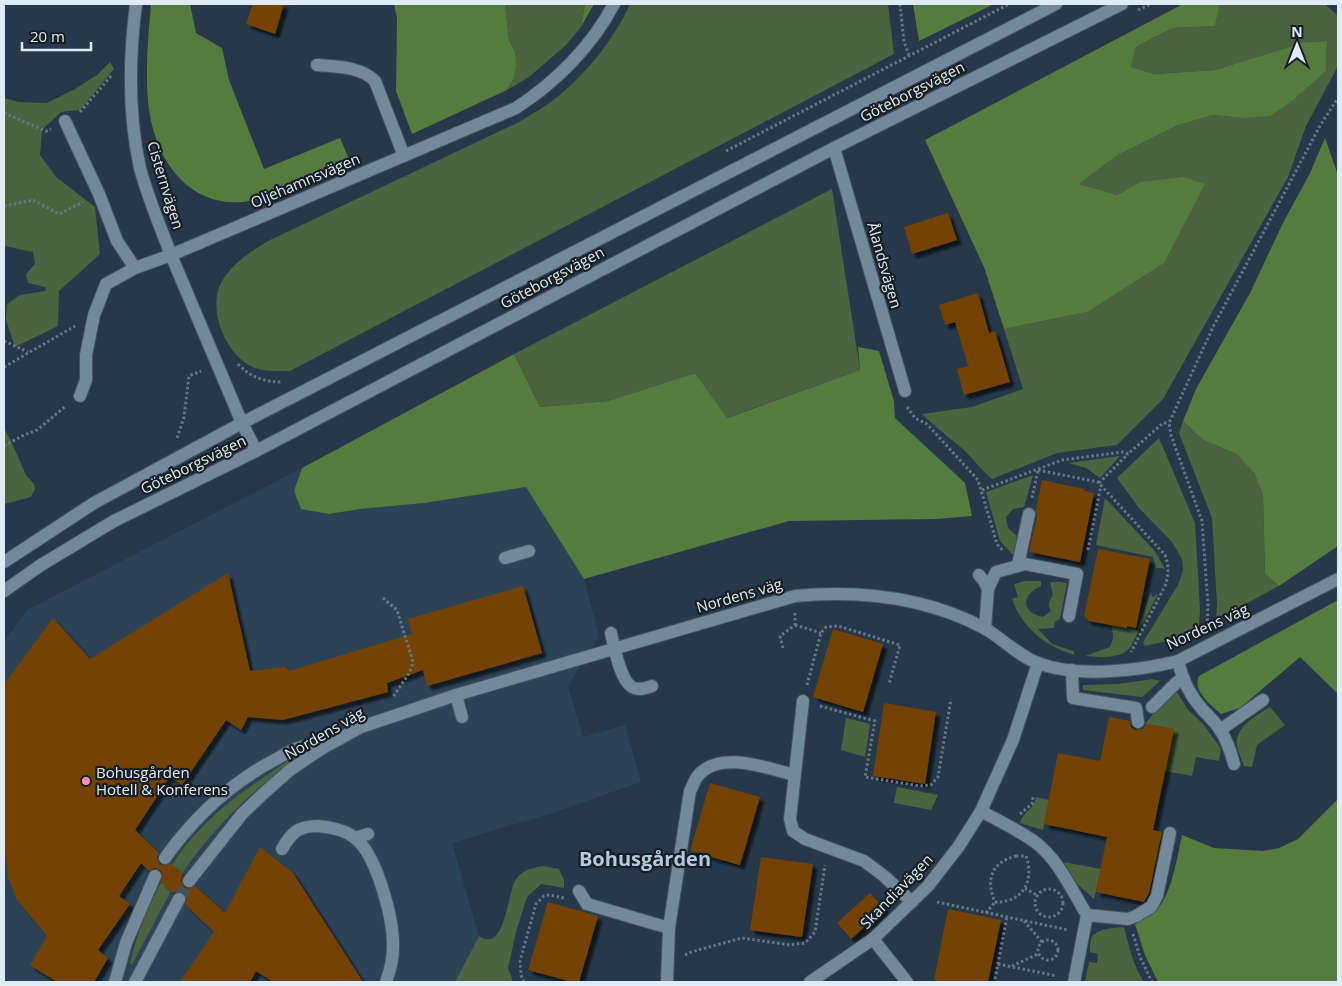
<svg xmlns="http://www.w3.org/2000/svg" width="1342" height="986" font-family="'Open Sans',sans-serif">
	<defs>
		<filter id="shadow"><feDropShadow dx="4.5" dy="4.5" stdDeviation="1" flood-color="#0009"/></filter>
	</defs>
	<rect width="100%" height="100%" fill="#263849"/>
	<!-- built -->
	<path fill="#2c4357" d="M302,468L294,491L329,514L360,509L424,503L526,486L584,579L599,636L568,686L583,737L625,725L641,782L552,813L452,843L479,936L455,982H4V642L27,610Z"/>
	<!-- green -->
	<g fill="#4b633e">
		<path d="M505,4H585L581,27L566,45L529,77L507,90L514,78L515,52L509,40Z"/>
		<path d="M630,4H888L894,54L290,371C279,371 266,372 255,368C226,357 206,308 222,281C233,263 250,252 268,241L519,122C529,116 539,110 548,104C581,81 614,40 630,4Z"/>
		<path d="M1220,4H1325L1338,16V66L1306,126L1288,177L1163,399L1117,445L1057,453L992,479C981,470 974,460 964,450C950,438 935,427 922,414L972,407L1023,389L1004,329L1087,312L1140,182L1117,195L1078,184L1116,156L1176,126L1213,115L1242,118L1326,71L1327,41L1305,42L1215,70L1154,74L1131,67L1136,47L1173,28L1215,26Z"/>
		<path d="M110,62L114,69L80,110L61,112L42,130L40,155L56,177L95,207L100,254L59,291L58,326L15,347L6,320L7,304L20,295L45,291L46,289L45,287L28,283L26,274L35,264L33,252L4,246V98L19,102L47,103L75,89L97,75Z"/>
		<path d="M832,189L860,370L726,418L695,373L608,401L540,407L514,354Z"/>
		<path d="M1183,421L1203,440L1235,453L1254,473L1263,495L1265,574L1279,586L1216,620L1217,605L1212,518L1179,433Z"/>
		<path d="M4,428L11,441L26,475L34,484L35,489L31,497L4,504Z"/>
		<path d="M1159,438L1195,523L1200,609L1199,628L1172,640L1145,646L1143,642L1178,585L1183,570L1182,559L1179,554L1172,542L1139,508L1117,478Z"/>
		<path d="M1120,456L1100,478L1086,468L1068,463Z"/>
		<path d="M1033,475L1024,507L1013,509L1006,517L1008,528L1017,536L1014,556L1000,541L986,492Z"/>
		<path d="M1105,498L1154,550L1165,569L1162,568H1156L1153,557L1096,545Z"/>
		<path d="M1024,581H1041V586C1030,590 1019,603 1032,613C1035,615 1040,616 1043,617L1051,611C1047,605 1049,601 1053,595L1050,582H1061L1067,583L1060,619L1055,622L1054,628L1038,629L1052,644L1073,651L1075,655C1047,648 1021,627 1012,599L1018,597L1014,584Z"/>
		<path d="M1151,592L1152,597L1158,594L1131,646C1122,660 1099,657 1085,656L1110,647L1113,638L1112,625L1137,630Z"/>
		<path d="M1152,679L1160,681L1142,697L1083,690V685L1119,684Z"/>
		<path d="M1176,691L1188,710L1204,725L1221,749L1219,761L1196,757L1192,776L1165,771L1173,729L1145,724L1165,699Z"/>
		<path d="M1270,707L1285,725L1257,745L1252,767L1244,766C1242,760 1238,753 1237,746C1234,727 1256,716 1270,707Z"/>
		<path d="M846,718L870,724L865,757L841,750Z"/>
		<path d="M292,758L293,760C246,796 202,838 172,890C158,914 145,940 132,965L130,963C145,902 176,845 226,805C247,788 270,773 292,758Z"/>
		<path d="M897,787L938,795L931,810L894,803Z"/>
		<path d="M1036,797L1049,800L1043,830L1020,823C1024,810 1033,812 1036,797Z"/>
		<path d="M1064,862L1101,869L1094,899L1072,879Z"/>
		<path d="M544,866L559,869L564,880V888L541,884L527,897L516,932L508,968L513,982H455L479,936C482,938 486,940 490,939C506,936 508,892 516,879C522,870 534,867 544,866Z"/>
		<path d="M1124,927C1129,946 1133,966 1144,982H1085L1089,962L1097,963L1098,954L1090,952C1090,948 1090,942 1091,939C1096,928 1114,928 1124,927Z"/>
	</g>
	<!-- forest -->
	<g fill="#567b3f">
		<path d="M151,4H190L196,33L222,48L229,80L264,169L340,138L349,159C327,169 305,179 283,188C275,192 265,198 255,200C201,212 164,175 152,125C143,88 148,41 151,4Z"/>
		<path d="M394,4H505L509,40L515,52L516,65L514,78L507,90L412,134L396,91L397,18Z"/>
		<path d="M585,4H594L581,27Z"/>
		<path d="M913,4H994L919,41Z"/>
		<path d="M1183,4H1220L1215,26L1173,28L1136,47L1131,67L1154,74L1215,70L1305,42L1327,41L1326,71L1292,101L1270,116L1242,118L1213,115L1176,126L1116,156L1079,184L1117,195L1140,182L1184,177L1205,184L1164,263L1087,312L1004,329L984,267L925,140Z"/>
		<path d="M1325,138L1338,175V546L1279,586L1265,574L1263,495L1254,473L1235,453L1203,440L1183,421L1196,389L1250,293L1283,223L1310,173Z"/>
		<path d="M858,347L879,351L894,401L895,418L965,483L972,516L936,519L789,521L584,579L526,487L424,503L360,509L329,514L301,509L294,491L302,468L514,354L540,407L608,401L695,373L727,418L860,370Z"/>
		<path d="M1338,600V694L1300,657L1240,708L1221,714C1211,705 1192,691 1199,676Z"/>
		<path d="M1338,799V982H1158L1145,955L1135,924C1145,919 1158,911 1163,901C1173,884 1178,854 1182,835L1214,848L1263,851L1279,848L1298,839Z"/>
	</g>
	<!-- building -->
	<g fill="#734200" filter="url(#shadow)">
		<path d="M253,4H284L275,34L246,24Z"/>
		<path d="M948,213L957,240L912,254L904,227Z"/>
		<path d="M978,293L989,333L995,331L1010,382L964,395L957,369L968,366L955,322L945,325L939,305Z"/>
		<path d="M1042,480L1084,489V491L1094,493L1080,562L1029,552L1037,516L1036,510Z"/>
		<path d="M1098,549L1150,559L1136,628L1127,626V628L1089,621L1084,616Z"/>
		<path d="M228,573L250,671L285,667L289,671L412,634L408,619L523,586L542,653L427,686L423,670L387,683L388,692L283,720L248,717L241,730L226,720L182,785L170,777L135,830L159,853L157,858L160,864L164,866L171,864L183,875L181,880L184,887L188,889L195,886L225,913L260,847L293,873L363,982H273L256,971L250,982H180L214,932L185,904L187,899L186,894L179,891L173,893L161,882L163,876L161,871L155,868L149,871L141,863L119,896L130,904L98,950L108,958L94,982H57L30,965L47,936L17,900L8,877L4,843V684L53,618L90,659Z"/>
		<path d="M833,629L883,644L863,712L813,697Z"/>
		<path d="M884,703L936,712L925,784L873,776Z"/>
		<path d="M1109,717L1130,721L1131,727L1135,730L1143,729L1146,724L1174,729L1153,830L1162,832L1149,893L1144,902L1096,892L1107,837L1044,824L1058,753L1100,761Z"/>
		<path d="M710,783L760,797L740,865L690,851Z"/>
		<path d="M761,857L813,864L802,937L750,930Z"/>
		<path d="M870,893L885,909L851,939L837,923Z"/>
		<path d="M548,902L598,916L579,982H572L528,970Z"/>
		<path d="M948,909L1001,920L988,982H944L934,980Z"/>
	</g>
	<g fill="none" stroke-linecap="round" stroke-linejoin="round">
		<!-- street-tunnel -->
		<path stroke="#425363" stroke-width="12" stroke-dasharray="12 6" stroke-linecap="butt" d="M179,899L189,881"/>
		<!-- lane casing -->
		<g stroke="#445462" stroke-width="14">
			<g id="lane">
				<path d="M317,65C336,67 360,66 375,81L404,156"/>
				<path d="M65,121L99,194L117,241L135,268"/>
				<path d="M80,396L86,380V355L94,315L106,284L135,268L171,255"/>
				<path d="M505,558L529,551"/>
				<path d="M1018,565L1029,514"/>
				<path d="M979,575L984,581L988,589"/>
				<path d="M985,629L988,589L996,572L1025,564L1077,574L1069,616"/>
				<path d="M611,633C614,646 620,680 632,687C638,691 646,688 652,686"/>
				<path d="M1178,661C1182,678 1190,696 1203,710C1209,716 1216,723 1221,731C1227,741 1231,752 1234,764"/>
				<path d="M1072,670L1073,698L1136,708L1138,722"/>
				<path d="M456,695L462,717"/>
				<path d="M803,701L790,819L793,831L805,839L864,861L884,876L912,902"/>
				<path d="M1152,707L1177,682L1184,679"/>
				<path d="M1220,730L1263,700"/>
				<path d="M981,811C999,821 1018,830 1035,842C1059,860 1072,891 1087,915L1074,982"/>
				<path d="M355,838L368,834"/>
				<path d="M282,849C291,833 298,826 318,826C330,827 345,830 355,838C377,855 394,920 393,948C393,960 390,971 386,982"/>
				<path d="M165,858C195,816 232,782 278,758C287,753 299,745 310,746C313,746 318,748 321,749"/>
				<path d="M579,891L587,904L669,928L667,982"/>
				<path d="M1087,915L1128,919L1136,916L1151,907L1157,896L1170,833"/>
				<path d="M669,928L690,791C693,786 694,781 697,777C718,749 767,768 794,775"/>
				<path d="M873,939L907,982"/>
				<path d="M115,982L126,943L155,876"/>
			</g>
		</g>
		<!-- street casing -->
		<g stroke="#445462" stroke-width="14">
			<g id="street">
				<path d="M136,4C129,58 128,114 140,168C148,198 160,226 171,255"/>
				<path d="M834,148L905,391"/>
				<path d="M256,451L242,423L171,255L516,108C556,82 592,46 614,4"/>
				<path d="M189,881L242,814L264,793L290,770L321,749L361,727L456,695L795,596C860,590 925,597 984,628C1002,638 1018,656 1038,663C1077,678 1138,671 1178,661L1338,579"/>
				<path d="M135,982L179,899"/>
				<path d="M810,982L873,939L928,886L959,846L981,811L1013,740L1038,663"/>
			</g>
		</g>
		<!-- secondary casing -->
		<g stroke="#445462" stroke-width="14">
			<g id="secondary">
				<path d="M4,562L94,503L242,423L1056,4"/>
				<path d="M4,591L41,565L114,521L256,451L834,148L1122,4"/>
			</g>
		</g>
		<!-- path -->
		<g stroke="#657583" stroke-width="3" stroke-dasharray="2.5 2.5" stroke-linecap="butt">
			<path d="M900,4L904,42L909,55"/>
			<path d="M1138,10L1151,4"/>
			<path d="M80,112L112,75"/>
			<path d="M4,113L46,131L51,129"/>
			<path d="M726,151L1009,4"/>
			<path d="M4,206L33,200L59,214L83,202"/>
			<path d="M4,341L28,352"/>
			<path d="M238,364C250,377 264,382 282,382"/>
			<path d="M4,367L75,326"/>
			<path d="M907,407L915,418L927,424L978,480L997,544L1003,551"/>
			<path d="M177,438L184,417L189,376L201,371"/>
			<path d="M4,446L22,436L37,430L66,406"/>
			<path d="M1038,470L1098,482L1165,555C1169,566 1169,574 1165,586L1131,652"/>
			<path d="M1099,483L1128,454"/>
			<path d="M982,490L1062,460L1123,452L1128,454L1163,423H1169"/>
			<path d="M1032,498L1038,470"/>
			<path d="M1088,550L1101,485"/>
			<path d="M383,598L397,610L413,662L410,672L393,697"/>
			<path d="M795,613V625"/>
			<path d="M795,625L821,633"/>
			<path d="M1207,626L1208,606L1202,521L1171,435L1169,423L1213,327L1321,124L1338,98"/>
			<path d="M783,648L780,636L795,625"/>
			<path d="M807,685L821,633L826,627L838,626L900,645L889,684"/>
			<path d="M820,706L875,721L865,777L920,786L931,785L938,777L951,699"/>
			<path d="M1020,814L1032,804L1033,797"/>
			<path d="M1016,856H1026C1035,881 1022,903 995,902C985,879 992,862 1016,856Z"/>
			<path d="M1025,888L1038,896"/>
			<circle cx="1049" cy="903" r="14"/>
			<path d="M937,902L1068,930"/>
			<path d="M986,913L995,902"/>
			<path d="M1024,921L1042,942"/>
			<path d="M1133,934L1140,957L1152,982"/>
			<circle cx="1048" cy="950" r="10"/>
			<path d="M685,955L691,952L742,938L790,945L805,943L815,932L825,865"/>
			<path d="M998,964L1057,976"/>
			<path d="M1012,966L1038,954"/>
			<path d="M995,979L1007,917"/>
			<path d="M524,982L521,975L520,961L536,904L544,896L549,895L564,898"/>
		</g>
		<!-- lane -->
		<use href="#lane" stroke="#73889b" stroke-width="12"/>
		<!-- street -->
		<use href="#street" stroke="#73889b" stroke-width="12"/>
		<!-- secondary -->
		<use href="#secondary" stroke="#73889b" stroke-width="12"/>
	</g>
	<!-- markers -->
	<circle fill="#fc8fc2" stroke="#171f26" stroke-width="2" cx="86" cy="781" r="5"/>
	<g text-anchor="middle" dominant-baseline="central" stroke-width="4.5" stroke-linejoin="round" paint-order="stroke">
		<!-- street labels -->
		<g font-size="15" fill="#dfebf5" stroke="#171f26">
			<text transform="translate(912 91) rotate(-27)">Göteborgsvägen</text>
			<text transform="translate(305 180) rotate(-23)">Oljehamnsvägen</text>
			<text transform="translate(166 185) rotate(73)">Cisternvägen</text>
			<text transform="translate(885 265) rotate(74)">Ålandsvägen</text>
			<text transform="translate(552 277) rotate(-28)">Göteborgsvägen</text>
			<text transform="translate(193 464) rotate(-26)">Göteborgsvägen</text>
			<text transform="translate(739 595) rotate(-16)">Nordens väg</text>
			<text transform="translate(1207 626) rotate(-25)">Nordens väg</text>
			<text transform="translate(324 733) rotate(-30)">Nordens väg</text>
			<text transform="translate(896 891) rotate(-46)">Skandiavägen</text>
		</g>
		<!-- poi labels -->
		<g font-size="15" fill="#dfebf5" stroke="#171f26" text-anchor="start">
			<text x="96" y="772">Bohusgården<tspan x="96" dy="17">Hotell &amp; Konferens</tspan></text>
		</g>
		<!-- district labels -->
		<g font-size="20" font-weight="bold" fill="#b3c9dd" stroke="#171f26">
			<text x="645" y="858">Bohusgården</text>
		</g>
	</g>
	<!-- border -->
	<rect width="1342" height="986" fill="none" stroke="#dfebf5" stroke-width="10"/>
	<!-- north arrow -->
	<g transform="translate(1297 45)" stroke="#171f26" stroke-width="4" paint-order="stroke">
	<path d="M0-4L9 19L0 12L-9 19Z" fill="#dfebf5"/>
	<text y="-8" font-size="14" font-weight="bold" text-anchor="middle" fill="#dfebf5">N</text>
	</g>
	<!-- scale -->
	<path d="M22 42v8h69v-8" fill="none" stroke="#dfebf5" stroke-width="2.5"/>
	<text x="30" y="42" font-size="15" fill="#dfebf5" stroke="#171f26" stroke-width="4" paint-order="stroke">20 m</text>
</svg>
